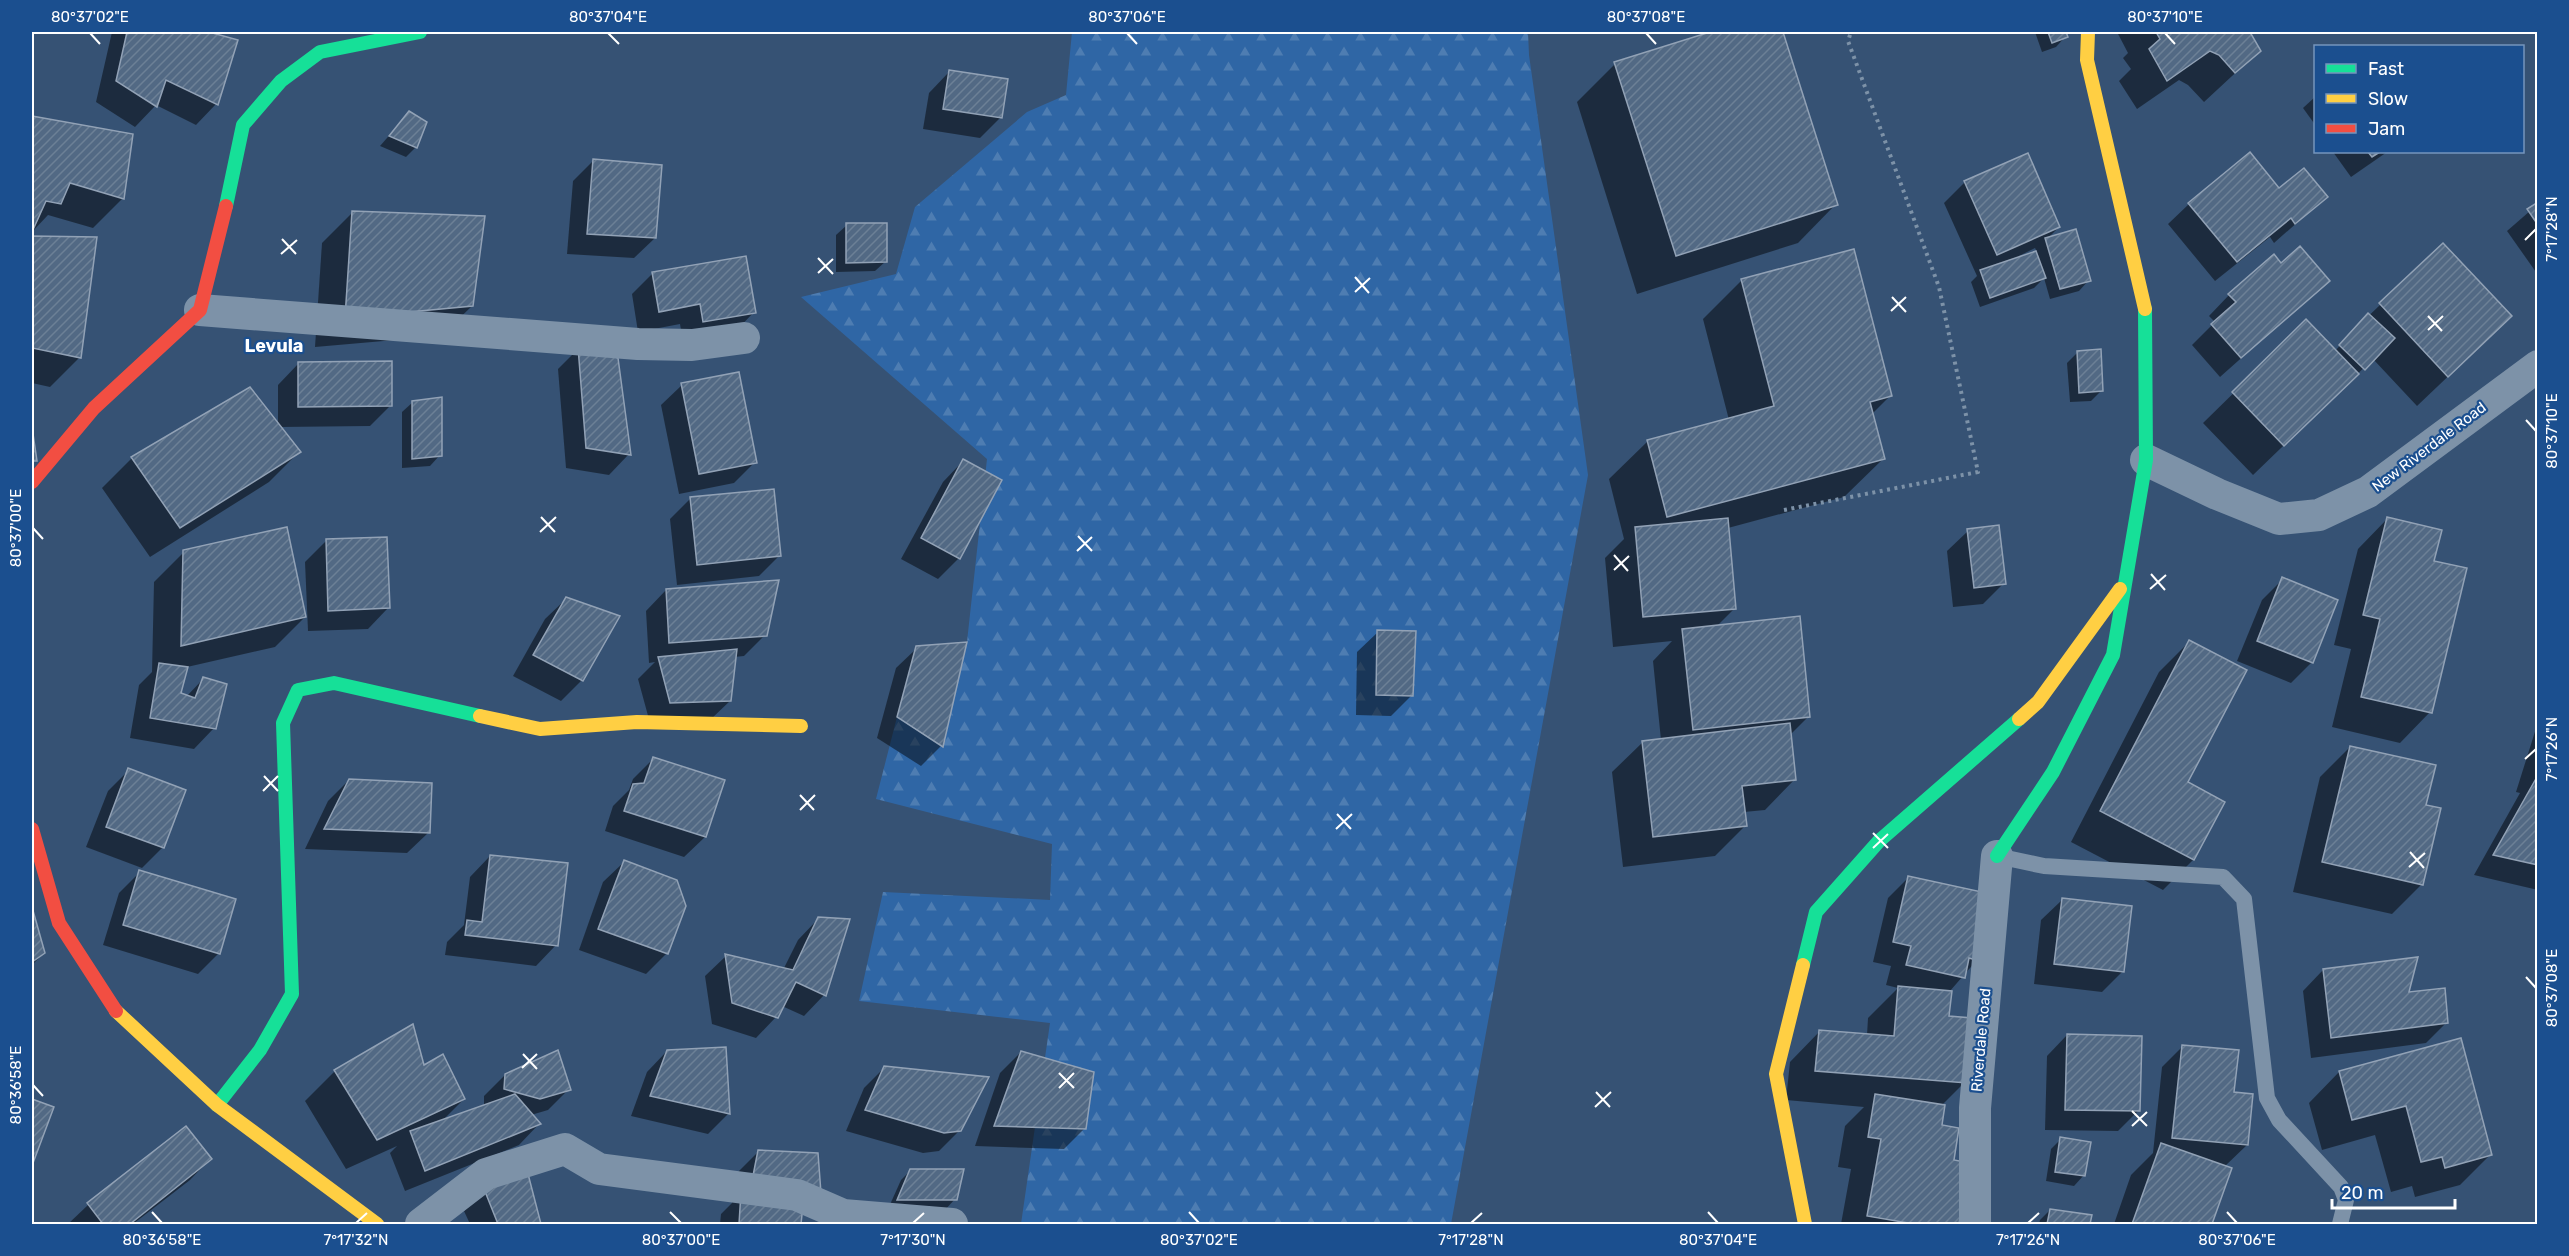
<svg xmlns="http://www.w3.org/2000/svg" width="2569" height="1256" font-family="Rubik,sans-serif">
	<defs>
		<pattern id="forest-firs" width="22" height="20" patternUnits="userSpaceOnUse" patternTransform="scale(1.5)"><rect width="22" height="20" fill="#2f66a5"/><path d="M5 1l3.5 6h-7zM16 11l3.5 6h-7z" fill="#4e7db2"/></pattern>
		<pattern id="building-hatch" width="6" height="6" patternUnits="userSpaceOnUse" patternTransform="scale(1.5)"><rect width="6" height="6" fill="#526984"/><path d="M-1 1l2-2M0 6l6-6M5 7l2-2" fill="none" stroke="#6c8096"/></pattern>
	</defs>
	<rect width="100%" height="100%" fill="#365274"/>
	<!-- forest -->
	<path fill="url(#forest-firs)" d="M1072,32H1528L1529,55L1588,475L1451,1224H1021L1050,1023L859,1001L883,892L1050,900L1052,844L876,799L897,717L967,642L987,459L801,297L896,274L915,207L1027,112L1066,95Z"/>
	<!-- shadow -->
	<g fill="#0007" fill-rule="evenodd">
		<path d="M112,32H204L236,41L216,104L196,125L156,105L135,127L96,102Z"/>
		<path d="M1715,32H1781L1836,204L1798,243L1637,294L1577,102L1615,64Z"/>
		<path d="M2035,32H2064L2066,36L2056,47L2042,52Z"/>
		<path d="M2117,32H2247L2259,51L2204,102L2188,85L2179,80L2137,109L2119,81L2131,69L2123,58L2128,53Z"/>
		<path d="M949,72L1001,117L980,138L923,129L929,93Z"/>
		<path d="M2316,96V126L2303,108Z"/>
		<path d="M409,113L416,147L406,157L380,146Z"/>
		<path d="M32,117L131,135L123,198L93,228L48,215L32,232Z"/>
		<path d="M2333,152H2387L2351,177Z"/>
		<path d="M594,160L655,238L634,258L567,254L573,181Z"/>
		<path d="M1965,182L2059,227L2047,239L2089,280L2079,291L2050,299L2044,278L2034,288L1980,307L1971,282L1977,276L1944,203ZM2035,248L2037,252L2020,258L2019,256Z"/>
		<path d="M2279,191L2326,197L2274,243L2270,237L2215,281L2168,224L2189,204Z"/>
		<path d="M2538,204V275L2507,231Z"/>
		<path d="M352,213L472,306L441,336L315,347L322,243Z"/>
		<path d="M847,225L886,261L875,271L836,272V235Z"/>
		<path d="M32,238H95L80,357L50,387L32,383Z"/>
		<path d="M2443,245L2480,346L2417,406L2373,359L2253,475L2203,423L2306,322L2335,351L2358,326Z"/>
		<path d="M2281,265L2328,281L2220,377L2192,345L2215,322L2209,316L2229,295Z"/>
		<path d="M653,273L754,312L734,333L683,342L680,324L638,332L632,294Z"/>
		<path d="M1742,280L1890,396L1872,414L1883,459L1844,497L1728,528L1735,608L1716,627L1809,716L1790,735L1795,779L1765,810L1744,812L1745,826L1715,856L1623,867L1612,772L1643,742L1661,740L1653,661L1672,641L1613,647L1605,558L1624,539L1609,479L1648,441L1729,420L1703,319Z"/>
		<path d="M578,349L629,454L609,475L566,468L558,369Z"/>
		<path d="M2078,352L2102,390L2091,401L2070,402L2067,363Z"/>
		<path d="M298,364L391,405L370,426L280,427L299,452L269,482L150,557L102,488L132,458L278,425V385Z"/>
		<path d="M682,385L755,462L734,483L679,494L661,405Z"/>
		<path d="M413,402L440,455L430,466L402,468V412Z"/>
		<path d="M963,461L959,558L938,579L901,559L943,482Z"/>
		<path d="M690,499L779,556L759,576L677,585L670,519Z"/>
		<path d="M2388,518L2432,562L2430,712L2400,743L2332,727L2351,649L2334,645L2358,549Z"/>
		<path d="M1968,531L2004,583L1983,604L1953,607L1947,551Z"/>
		<path d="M326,541L388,608L368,629L308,631L305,562Z"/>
		<path d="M184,552L305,617L275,647L187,667L179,694L186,697L204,678L214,728L194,749L130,738L139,685L152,672L154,582Z"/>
		<path d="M2283,579L2312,662L2291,683L2237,661L2262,600Z"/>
		<path d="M666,590L765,635L744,656L734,657L730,701L709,721L650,723L638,679L655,662L649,663L646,611Z"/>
		<path d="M566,599L582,680L561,701L513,676L545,619Z"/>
		<path d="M1378,632L1412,695L1391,716L1356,715L1357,652Z"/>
		<path d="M2189,642L2186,783L2193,860L2163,890L2071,842L2159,672Z"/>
		<path d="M965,644L941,746L921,766L877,738L896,668L917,648Z"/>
		<path d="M2538,722V890L2474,875L2520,793L2516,792Z"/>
		<path d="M2350,747L2425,806L2422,884L2392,914L2293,892L2320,777Z"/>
		<path d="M654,758L705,837L684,857L605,831L613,806L629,790L633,779Z"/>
		<path d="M129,770L163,847L142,868L86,847L108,791Z"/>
		<path d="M349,780L428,833L407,853L305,849L328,801Z"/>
		<path d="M490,856L556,945L536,966L445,955L447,942L464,925L470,877Z"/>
		<path d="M624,862L684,906L666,954L646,974L579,950L603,882Z"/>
		<path d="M140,872L219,953L198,974L103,945L119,893Z"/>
		<path d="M1909,877L1977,960L1950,991L1948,1017L1965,1082L1941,1106L1940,1126L1952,1162L1969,1164L1957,1224H1841L1851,1169L1838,1167L1845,1126L1864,1107L1786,1100L1790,1062L1820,1031L1867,1035L1868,1018L1898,988L1886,985L1891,966L1873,962L1888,898Z"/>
		<path d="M2062,900L2123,971L2102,992L2034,984L2041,920Z"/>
		<path d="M32,912L44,953L32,965Z"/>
		<path d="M818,919L824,995L804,1016L782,1006L776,1017L756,1038L712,1024L705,976L726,956L783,970L798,940Z"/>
		<path d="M2323,970L2407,994L2447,1022L2426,1043L2311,1058L2303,991Z"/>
		<path d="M2067,1035L2138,1111L2118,1131L2045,1130L2047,1056Z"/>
		<path d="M2460,1040L2491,1154L2460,1185L2415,1197L2412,1186L2391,1192L2375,1135L2322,1150L2309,1103L2339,1072Z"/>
		<path d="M2183,1046L2232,1093L2247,1145L2224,1167L2230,1169L2211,1224H2114L2131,1175L2153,1153L2162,1067Z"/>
		<path d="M667,1051L729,1113L708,1134L631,1116L647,1072Z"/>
		<path d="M1021,1052L1085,1128L1064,1149L975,1146L1000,1073Z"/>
		<path d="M423,1067L464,1099L441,1122L484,1106V1096L505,1075L569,1089L548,1110L531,1115L539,1124L519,1145L405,1191L390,1153L397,1146L346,1169L305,1101L335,1071Z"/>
		<path d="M884,1068L960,1130L939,1151L923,1153L846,1131L864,1088Z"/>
		<path d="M32,1101L52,1108L32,1163Z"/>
		<path d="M186,1128L210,1159L190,1180L133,1224H68L88,1205Z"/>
		<path d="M2061,1139L2084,1175L2074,1186L2046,1181L2051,1149Z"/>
		<path d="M759,1151L801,1211L799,1224H720L721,1214L732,1203L738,1172Z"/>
		<path d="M911,1170L955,1199L945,1210L888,1209L901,1180Z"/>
		<path d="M526,1172L539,1224H470L464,1211L485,1190Z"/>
		<path d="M2050,1210L2090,1216L2089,1224H2039L2040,1220Z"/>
	</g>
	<!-- building -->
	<g fill="url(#building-hatch)" stroke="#92a2b6" stroke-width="1.5">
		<path d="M127,32H209L238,40L218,105L166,80L157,107L116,81Z"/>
		<path d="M1710,32H1783L1838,205L1676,256L1614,62Z"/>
		<path d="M2048,32H2066L2068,37L2052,43Z"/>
		<path d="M2156,32H2250L2261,51L2235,73L2219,55L2210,51L2167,81L2149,49L2160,39Z"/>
		<path d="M949,70L1008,79L1002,118L943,109Z"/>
		<path d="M409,111L427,122L417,148L389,136Z"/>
		<path d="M32,116L133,134L124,199L70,183L61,204L46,201L32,232Z"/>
		<path d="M2250,152L2279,188L2304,168L2328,197L2295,224L2291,218L2237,262L2188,203Z"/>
		<path d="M2368,152H2380L2372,157Z"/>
		<path d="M2028,153L2060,227L1997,255L1964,181Z"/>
		<path d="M593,159L662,165L656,238L587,234Z"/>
		<path d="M2538,202V225L2527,209Z"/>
		<path d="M352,211L485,216L473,306L345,318Z"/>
		<path d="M846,223H887V262L846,263Z"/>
		<path d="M2076,229L2091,281L2060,289L2045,238Z"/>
		<path d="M32,236L97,237L81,358L32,348Z"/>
		<path d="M2443,243L2512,316L2448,377L2379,303Z"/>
		<path d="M2300,246L2330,281L2241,358L2211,324L2236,302L2228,294L2274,254L2281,263Z"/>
		<path d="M1854,249L1892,396L1870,402L1885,459L1667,517L1647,440L1774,406L1741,279Z"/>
		<path d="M2036,251L2046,278L1990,298L1980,270Z"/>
		<path d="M746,256L756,313L703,322L700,304L659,312L652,272Z"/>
		<path d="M2368,313L2395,338L2365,370L2339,345Z"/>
		<path d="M2306,319L2359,374L2284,446L2232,392Z"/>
		<path d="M578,347L618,358L631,455L586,448Z"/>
		<path d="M2101,349L2103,391L2079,393L2077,351Z"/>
		<path d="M392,361V406L298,407V362Z"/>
		<path d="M739,372L757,463L699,474L681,383Z"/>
		<path d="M250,387L301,452L180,528L131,457Z"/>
		<path d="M442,397V456L412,459V401Z"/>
		<path d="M32,427L37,461H32Z"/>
		<path d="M963,459L1002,480L960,559L921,538Z"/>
		<path d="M774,489L781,556L697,565L690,497Z"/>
		<path d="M2387,517L2442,530L2434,561L2467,568L2432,713L2361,697L2380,619L2363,615Z"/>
		<path d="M1728,518L1736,609L1643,617L1635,527Z"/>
		<path d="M1999,525L2006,584L1974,588L1967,529Z"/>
		<path d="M287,527L306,617L181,646L183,550Z"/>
		<path d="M387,537L390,608L328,611L326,539Z"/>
		<path d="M2282,577L2338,600L2313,663L2257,641Z"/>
		<path d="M779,580L767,636L669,643L666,589Z"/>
		<path d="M566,597L620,616L583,681L533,655Z"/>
		<path d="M1800,616L1810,717L1693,730L1682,629Z"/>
		<path d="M1377,630L1416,631L1413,696L1376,695Z"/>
		<path d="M2189,640L2247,670L2188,782L2225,802L2194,860L2100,811Z"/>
		<path d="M967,642L943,747L897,717L916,646Z"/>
		<path d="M737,649L731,701L670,703L658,657Z"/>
		<path d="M159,663L188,667L181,693L195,698L203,677L227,684L216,729L150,718Z"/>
		<path d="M1790,723L1796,780L1742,786L1747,826L1653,837L1642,741Z"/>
		<path d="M2350,746L2436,765L2426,805L2441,808L2423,885L2322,862Z"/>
		<path d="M653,757L725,780L706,837L624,811L633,784L644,783Z"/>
		<path d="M128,768L186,790L164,848L106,827Z"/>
		<path d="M2538,775V865L2493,855Z"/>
		<path d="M349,779L432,783L430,833L324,829Z"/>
		<path d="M490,855L568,863L558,946L465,935L467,920L482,922Z"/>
		<path d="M624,860L677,880L686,906L668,954L598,929Z"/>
		<path d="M139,870L236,899L220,954L123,925Z"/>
		<path d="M1908,876L1982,892L1979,961L1969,958L1965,978L1906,965L1911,946L1893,942Z"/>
		<path d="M2062,898L2132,906L2124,972L2054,964Z"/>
		<path d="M32,907L45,953L32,962Z"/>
		<path d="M818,917L850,919L826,996L796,982L778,1018L732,1003L725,954L793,970Z"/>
		<path d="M2418,957L2409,992L2445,988L2448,1023L2331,1038L2323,969Z"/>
		<path d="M1898,986L1952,991L1949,1016L1972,1018L1967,1083L1815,1071L1819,1030L1894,1036Z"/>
		<path d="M413,1024L424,1065L443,1054L465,1099L377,1140L334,1070Z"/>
		<path d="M2067,1034L2142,1036L2140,1111L2065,1110Z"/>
		<path d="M2461,1038L2492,1155L2445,1168L2442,1157L2421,1162L2406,1106L2352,1120L2339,1071Z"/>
		<path d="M2182,1045L2239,1050L2234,1092L2253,1094L2248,1145L2172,1138Z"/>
		<path d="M726,1047L730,1114L650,1096L667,1050Z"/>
		<path d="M558,1050L571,1090L540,1099L504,1089L505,1074Z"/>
		<path d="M1021,1051L1094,1072L1086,1129L994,1126Z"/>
		<path d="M884,1066L989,1077L961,1131L944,1133L865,1110Z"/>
		<path d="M515,1094L541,1124L425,1171L410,1131Z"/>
		<path d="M1875,1094L1945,1105L1942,1125L1959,1128L1954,1160L1970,1163L1959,1224H1914L1867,1216L1881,1139L1868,1137Z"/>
		<path d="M32,1099L54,1107L33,1163H32Z"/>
		<path d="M186,1126L212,1159L130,1224H103L87,1203Z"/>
		<path d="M2060,1137L2091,1142L2085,1176L2055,1172Z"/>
		<path d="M2161,1143L2232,1168L2212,1224H2132Z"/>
		<path d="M758,1150L818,1153L821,1193L752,1181Z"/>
		<path d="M910,1169H964L957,1200H897Z"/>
		<path d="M527,1170L541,1224H498L484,1189Z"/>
		<path d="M741,1192L803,1205L801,1224H739Z"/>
		<path d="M2050,1209L2092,1215L2090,1224H2047Z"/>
	</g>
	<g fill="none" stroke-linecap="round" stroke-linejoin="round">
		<!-- path -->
		<path stroke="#7d92a8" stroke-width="4" stroke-dasharray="3 4.5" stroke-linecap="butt" d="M1784,510L1978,472L1939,287L1848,41L1851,32"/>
		<!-- lane -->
		<path stroke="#7d92a8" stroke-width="16" d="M1997,856L2044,866L2223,877L2244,899L2267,1098L2279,1120L2341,1187L2346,1200L2340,1224"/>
		<!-- street -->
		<g stroke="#7d92a8" stroke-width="32">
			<path d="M200,310L638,344L692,345L744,338"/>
			<path d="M2146,460L2217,494L2279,519L2319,515L2368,492L2538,366"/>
			<path d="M421,1224L486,1174L565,1149L599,1169L797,1195L843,1215L952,1224"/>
			<path d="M1975,1224V1108L1997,856"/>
		</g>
		<!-- fast -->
		<g stroke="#16e098" stroke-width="14">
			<path d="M226,206L243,125L281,81L320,52L420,32"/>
			<path d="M1997,856L2053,772L2113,655L2146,460L2145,309"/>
			<path d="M1803,965L1816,912L1879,841L2019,719"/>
			<path d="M217,1105L260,1050L292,994L283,723L298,690L334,683L480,716"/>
		</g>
		<!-- slow -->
		<g stroke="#ffcf43" stroke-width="14">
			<path d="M2088,32L2087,60L2145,309"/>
			<path d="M480,716L540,729L637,722L801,726"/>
			<path d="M2019,719L2038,702L2120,589"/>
			<path d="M1803,965L1776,1074L1805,1224"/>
			<path d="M116,1011L217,1105L377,1224"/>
		</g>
		<!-- jam -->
		<g stroke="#f24e42" stroke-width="14">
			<path d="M32,482L94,408L200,310L226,206"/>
			<path d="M32,829L59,923L116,1011"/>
		</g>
	</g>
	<!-- ticks -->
	<path fill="none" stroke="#fff" stroke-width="2" d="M90,33L100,44M608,33L619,44M1127,33L1137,44M1646,33L1656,44M2165,33L2175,44M282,239L296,254M2525,240L2536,229M281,254L297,240M818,258L833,274M818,273L833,259M1355,277L1369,293M1355,292L1370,278M1892,297L1906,312M1891,311L1906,297M2428,316L2442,331M2428,330L2443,316M2526,420L2536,431M541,517L555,532M33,528L43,539M540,532L556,517M1078,536L1092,551M1077,551L1092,537M1614,555L1628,571M1614,570L1629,556M2151,574L2165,590M2150,589L2166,575M2525,759L2536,749M264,776L278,791M263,791L278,776M800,795L814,810M800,810L815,795M1337,814L1351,829M1336,829L1352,814M1873,833L1888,848M1873,848L1888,834M2410,852L2424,868M2409,867L2425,853M2526,977L2536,988M523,1054L537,1069M522,1068L537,1054M1059,1073L1074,1088M33,1085L43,1096M1059,1088L1074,1073M1596,1092L1610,1107M1595,1107L1611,1092M2132,1111L2147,1126M2132,1126L2147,1112M152,1212L162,1223M670,1212L681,1223M1189,1212L1199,1223M1708,1212L1718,1223M2227,1212L2237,1223M356,1223L367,1213M913,1223L924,1213M1471,1223L1482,1213M2028,1223L2039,1213"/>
	<g text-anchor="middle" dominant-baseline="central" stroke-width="4.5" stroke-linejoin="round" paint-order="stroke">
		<!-- street labels -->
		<g font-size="15" fill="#fff" stroke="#1b4f8f">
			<text transform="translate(2429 447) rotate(-37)">New Riverdale Road</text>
			<text transform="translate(1981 1040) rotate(-85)">Riverdale Road</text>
		</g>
		<!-- quarter labels -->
		<g font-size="18" font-weight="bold" fill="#fff" stroke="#1b4f8f">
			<text x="274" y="346">Levula</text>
		</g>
	</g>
	<!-- border -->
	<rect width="2569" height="1256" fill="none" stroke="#1b4f8f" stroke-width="66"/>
	<!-- legend -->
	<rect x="2314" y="45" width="210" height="108" fill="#1b4f8f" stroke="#7695bc" stroke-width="1.5"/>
	<rect x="2326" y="64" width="30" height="9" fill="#16e098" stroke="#7695bc" stroke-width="1.5"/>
	<text x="2368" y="75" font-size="18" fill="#ffffff">Fast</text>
	<rect x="2326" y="94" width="30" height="9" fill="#ffcf43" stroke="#7695bc" stroke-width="1.5"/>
	<text x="2368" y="105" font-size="18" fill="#ffffff">Slow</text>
	<rect x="2326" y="124" width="30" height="9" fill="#f24e42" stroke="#7695bc" stroke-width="1.5"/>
	<text x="2368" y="135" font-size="18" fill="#ffffff">Jam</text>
	<!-- scale -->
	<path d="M2332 1199v9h123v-9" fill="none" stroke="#ffffff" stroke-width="3"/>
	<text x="2341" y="1199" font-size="18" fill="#ffffff" stroke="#1b4f8f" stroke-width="4.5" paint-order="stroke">20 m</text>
	<rect x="33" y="33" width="2503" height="1190" fill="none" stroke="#fff" stroke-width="2"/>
	<g font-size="15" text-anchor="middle" fill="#fff">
		<text x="90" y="22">80°37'02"E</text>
		<text x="608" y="22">80°37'04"E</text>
		<text x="1127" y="22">80°37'06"E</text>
		<text x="1646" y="22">80°37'08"E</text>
		<text x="2165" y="22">80°37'10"E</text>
		<text transform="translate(2552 229) rotate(-90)" y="5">7°17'28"N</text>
		<text transform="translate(2552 431) rotate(-90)" y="5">80°37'10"E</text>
		<text transform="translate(16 528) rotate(-90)" y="5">80°37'00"E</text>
		<text transform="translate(2552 749) rotate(-90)" y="5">7°17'26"N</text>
		<text transform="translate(2552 988) rotate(-90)" y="5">80°37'08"E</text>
		<text transform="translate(16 1085) rotate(-90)" y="5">80°36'58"E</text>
		<text x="162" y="1245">80°36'58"E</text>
		<text x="356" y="1245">7°17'32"N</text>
		<text x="681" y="1245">80°37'00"E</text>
		<text x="913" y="1245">7°17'30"N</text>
		<text x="1199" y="1245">80°37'02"E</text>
		<text x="1471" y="1245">7°17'28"N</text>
		<text x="1718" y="1245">80°37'04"E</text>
		<text x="2028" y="1245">7°17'26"N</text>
		<text x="2237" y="1245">80°37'06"E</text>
	</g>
</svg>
